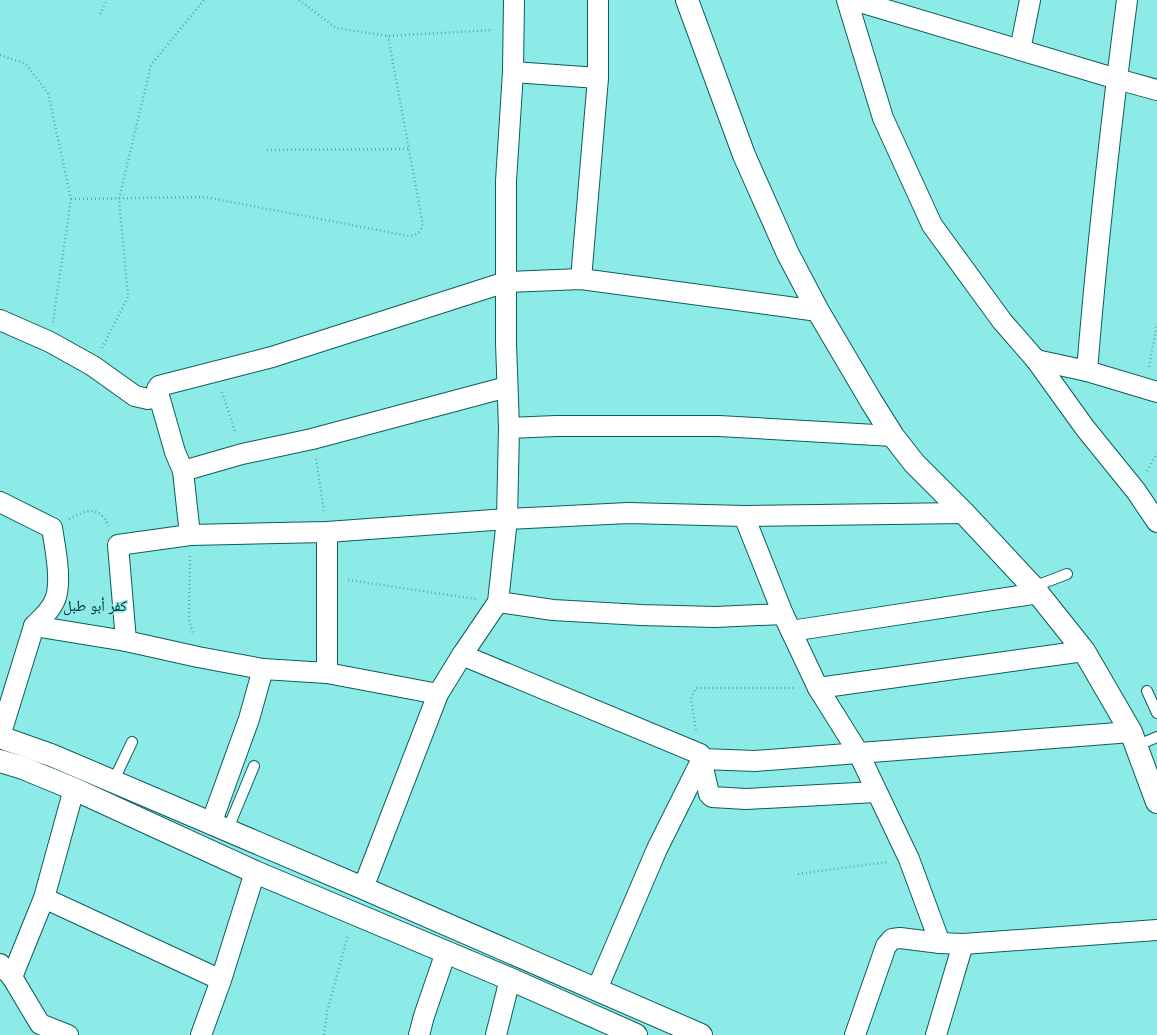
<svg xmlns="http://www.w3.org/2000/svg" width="1157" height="1035" font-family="'Noto Sans','Noto Naskh Arabic',sans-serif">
	<rect width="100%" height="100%" fill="#8debe7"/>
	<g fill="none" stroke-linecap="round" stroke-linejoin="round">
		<!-- lane casing -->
		<g stroke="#0b5e5c" stroke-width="12">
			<g id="lane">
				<path d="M1033,587L1067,574"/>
				<path d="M1147,691L1157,713"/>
				<path d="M1136,746L1157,737"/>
				<path d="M113,782L132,742"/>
				<path d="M227,831L254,766"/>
			</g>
		</g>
		<!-- street casing -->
		<g stroke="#0b5e5c" stroke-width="22">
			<g id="street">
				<path d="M847,0L883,118L932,225L1002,321L1036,360L1085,428L1136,491L1157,522"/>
				<path d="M853,0L1117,79L1157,90"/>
				<path d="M1020,50L1030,0"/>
				<path d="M513,72L598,78"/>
				<path d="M581,279L598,78V0"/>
				<path d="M0,320L50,342L93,366L135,396L148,399L159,397"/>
				<path d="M1036,360L1087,371L1157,392"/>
				<path d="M1087,371C1097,247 1111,123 1127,0"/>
				<path d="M509,428L556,426H719L893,436"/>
				<path d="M183,471L242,454L312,439L507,387"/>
				<path d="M0,502L52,528C55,547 63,585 54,602C50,611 41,619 34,626L0,736"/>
				<path d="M744,516L783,614L818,688L858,752L909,859L940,943"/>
				<path d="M327,532V673"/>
				<path d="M190,535L183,471L175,452L157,389L159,386L272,357L506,282L581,279L818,311"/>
				<path d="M498,602L553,610L641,615L715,617L783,614"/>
				<path d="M34,626L126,641L198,657L263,669L327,673L438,694"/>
				<path d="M791,631L1039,593"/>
				<path d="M126,641L118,545L190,535L327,532L507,519L628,513L744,516L964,513"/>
				<path d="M462,655L700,754L709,794L712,797L746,799L876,792"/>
				<path d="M818,688L1084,651"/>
				<path d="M211,824L249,719L263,669"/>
				<path d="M363,888L438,694L462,655L498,602L507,519L509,428L506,343V181L513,72L514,0"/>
				<path d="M44,898L221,980"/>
				<path d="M0,964L12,977L40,1024L68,1035"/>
				<path d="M12,977L44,898L74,789"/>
				<path d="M597,989L657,849L702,759L755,761L1131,732"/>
				<path d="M201,1035L221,980L255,872"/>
				<path d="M419,1035L424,1016L446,952"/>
				<path d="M496,1035L510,979"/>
				<path d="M855,1035L886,946L892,939L900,938L940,943L963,944L1157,930"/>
				<path d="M936,1035L963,944"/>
			</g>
		</g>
		<!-- secondary casing -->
		<g stroke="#0b5e5c" stroke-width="24">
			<path id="secondary" d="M687,0L744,155L788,254L818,311L871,401L893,436L914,463L964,513L1033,587L1084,651L1131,732L1157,802"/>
		</g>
		<!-- primary casing -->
		<g stroke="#0b5e5c" stroke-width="24">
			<g id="primary">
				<path d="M0,737L51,755L363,888L701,1035"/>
				<path d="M0,761L23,768L74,789L255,872L510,979L636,1035"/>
			</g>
		</g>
		<!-- path -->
		<g stroke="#5faba8" stroke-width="2.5" stroke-dasharray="1 3" stroke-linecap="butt">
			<path d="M299,0L336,28L388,36L493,30"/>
			<path d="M100,14L107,0"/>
			<path d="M0,55L26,64L48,93L71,199L53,322"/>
			<path d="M267,150L409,149"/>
			<path d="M71,199L205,197L409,236C419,235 423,230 422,220L388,36"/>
			<path d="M102,348L128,297L119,199L151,65L204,0"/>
			<path d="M1149,367L1157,324"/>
			<path d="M222,392L236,434"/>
			<path d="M316,459L324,511"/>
			<path d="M1147,471L1157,453"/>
			<path d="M69,519C88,509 98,505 109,526"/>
			<path d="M190,556L189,619L193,634"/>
			<path d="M348,580L476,599"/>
			<path d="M696,730L691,698L696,688H796"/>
			<path d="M798,874L887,862"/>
			<path d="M324,1035L327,1012L348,935"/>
		</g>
		<!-- lane -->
		<use href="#lane" stroke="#fff" stroke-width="10"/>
		<!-- street -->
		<use href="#street" stroke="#fff" stroke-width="20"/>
		<!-- secondary -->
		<use href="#secondary" stroke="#fff" stroke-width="22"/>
		<!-- primary -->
		<use href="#primary" stroke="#fff" stroke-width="22"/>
	</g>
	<g text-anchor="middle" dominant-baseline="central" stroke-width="3" stroke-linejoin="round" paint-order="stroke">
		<!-- quarter labels -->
		<g font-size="15" fill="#002827" stroke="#8debe7">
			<text x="95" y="605">كفر أبو طبل</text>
		</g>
	</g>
</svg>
